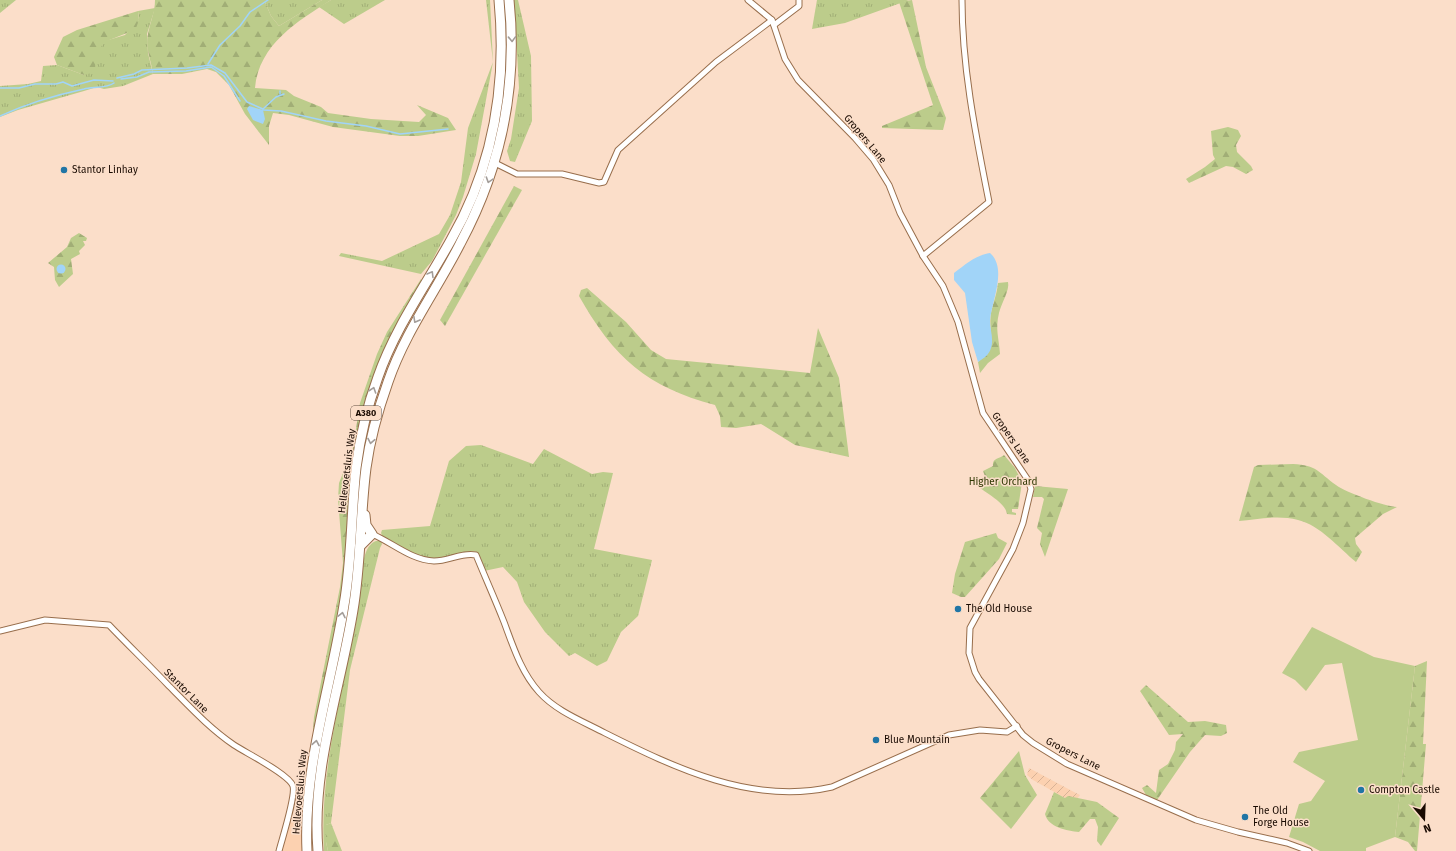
<svg xmlns="http://www.w3.org/2000/svg" width="1456" height="851" font-family="'Fira Sans',sans-serif">
	<defs>
		<pattern id="industrial-furrows" width="10" height="10" patternUnits="userSpaceOnUse"><rect width="10" height="10" fill="#fcd1b0"/><path d="M-1 1l2-2M0 10L10 0M9 11l2-2" fill="none" stroke="#d7b296"/></pattern>
		<pattern id="grass-tufts" width="24" height="20" patternUnits="userSpaceOnUse"><rect width="24" height="20" fill="#bccc8b"/><path d="M3 7l-1-3M5 7V3M7 7l1-3M15 17l-1-3M17 17v-4M19 17l1-3" fill="none" stroke="#a1ae76"/></pattern>
		<pattern id="forest-firs" width="22" height="20" patternUnits="userSpaceOnUse"><rect width="22" height="20" fill="#bccc8b"/><path d="M5 1l3.5 6h-7zM16 11l3.5 6h-7z" fill="#a1ae76"/></pattern>
	</defs>
	<rect width="100%" height="100%" fill="#fbdec9"/>
	<!-- built -->
	<path fill="#fcd1b0" d="M289,822L303,824V851H281Z"/>
	<!-- industrial -->
	<path fill="url(#industrial-furrows)" d="M1029,768L1074,792L1080,795L1077,799L1065,798L1033,780L1027,775Z"/>
	<!-- grass -->
	<g fill="url(#grass-tufts)">
		<path d="M0,0H16L0,13Z"/>
		<path d="M268,0H322L279,26L271,16L265,2Z"/>
		<path d="M331,0H385L344,24L319,7Z"/>
		<path d="M486,0H490L493,62L476,154L463,197L456,215L432,261L421,274L339,256L341,253L382,261L439,234L450,215L461,182L468,128L493,62Z"/>
		<path d="M514,0H518L531,56L532,121L515,162L510,161L507,151L511,139L519,88Z"/>
		<path d="M817,0H909L845,23L812,29Z"/>
		<path d="M155,8L147,34L148,53L153,74L123,86L104,89L97,87L84,91L18,110L0,117V86L28,84L41,81L43,66L57,65L84,75L95,58L98,49L105,41L125,35L139,20L138,11Z"/>
		<path d="M481,445L533,464L544,449L592,474L603,472L613,473L594,549L652,560L638,616L621,632L607,661L597,666L575,653L569,656L545,632L524,602L517,582L503,567L484,571L477,552C466,550 458,556 447,558C424,563 401,548 383,537L381,533L382,530L430,526L449,461L466,446Z"/>
		<path d="M376,541H381L382,544L380,548L350,670L331,823L326,825V842L328,851H324C319,772 342,694 357,618C360,599 360,567 366,552C368,547 371,543 376,541Z"/>
	</g>
	<!-- forest -->
	<g fill="url(#forest-firs)">
		<path d="M155,0H268L265,2L271,16L279,26L322,0H331C298,21 259,44 255,88L286,90L294,96L321,107L328,113L371,119L419,122L426,115L417,105L448,118L456,130L418,136H400L333,127L289,115L273,113L269,126V145L245,114L229,85L216,72L207,69L182,74H153C151,60 145,47 148,34C150,22 155,12 155,0Z"/>
		<path d="M912,0L926,67L946,118L943,130L882,128V126L933,105L899,2Z"/>
		<path d="M138,11L139,20L136,28C110,44 96,34 95,72L84,75L57,65L54,57L63,37L77,30Z"/>
		<path d="M1228,127L1238,130L1241,136L1236,145L1237,152L1251,166L1253,170L1246,174L1233,167L1226,166L1189,183L1186,179L1205,167L1215,159L1213,155L1211,131Z"/>
		<path d="M514,186L522,190L445,326L440,320Z"/>
		<path d="M79,233L87,238L86,241H83L85,245L79,251L80,254L71,259L73,274L59,287L55,280L54,267L48,263L67,247L71,238Z"/>
		<path d="M421,279L423,284L368,402L348,564L316,730H313L314,717L340,587L343,563L338,499L339,483L353,448L360,403L377,354L387,332Z"/>
		<path d="M1008,282C1010,290 1001,304 999,313C995,329 999,338 1000,354L988,363L980,373L978,362C998,348 988,332 991,313C993,303 997,294 998,283Z"/>
		<path d="M587,288L626,322L651,350L666,359L810,373L818,328L839,378L849,457L795,445L761,424L736,428L721,427L720,416L715,405C647,387 614,358 579,296L581,290Z"/>
		<path d="M1004,455L1015,468L1022,482L1018,509H1012V512L1016,513V515L1007,514C1005,500 979,491 972,480L977,484L986,479L983,471L993,466C992,458 999,459 1004,455Z"/>
		<path d="M1293,464C1317,465 1318,472 1336,485C1345,492 1386,507 1397,507L1383,514L1355,538L1356,544L1362,552L1356,562C1339,548 1320,525 1298,520C1279,515 1258,519 1239,521L1254,467L1258,465Z"/>
		<path d="M1035,486L1068,489L1045,557L1040,544L1042,533L1037,528L1044,499L1042,497H1033Z"/>
		<path d="M996,533L998,538L1007,543L999,559L965,597H961L952,593L955,574L965,542Z"/>
		<path d="M1427,661L1423,744H1426L1417,851H1415L1408,842L1395,837L1415,666Z"/>
		<path d="M1146,685L1188,722L1205,721L1226,725L1227,733L1221,736L1205,735L1190,752L1157,800L1146,795L1142,788L1147,785L1156,793L1159,770L1168,764L1175,750L1176,742L1183,734L1169,735L1140,691Z"/>
		<path d="M1019,751L1025,775L1037,795L1011,829L980,798Z"/>
		<path d="M1054,792L1065,798L1068,796L1097,802L1119,818L1101,846L1097,841L1098,827L1095,819H1090L1079,832C1067,831 1048,827 1045,814Z"/>
		<path d="M331,823L342,851H328L326,842V825Z"/>
	</g>
	<!-- garden -->
	<path fill="#bccc8b" d="M1312,627L1374,657L1415,666L1395,837L1366,848V851H1320L1303,842L1289,837L1299,804L1311,801L1325,781L1293,762L1299,752L1358,740L1342,663L1325,665L1306,691L1295,680L1282,673Z"/>
	<!-- water -->
	<g fill="#a1d4f8">
		<path d="M249,106L263,110L265,119L263,124L253,120L247,109Z"/>
		<path d="M990,253C1008,269 991,302 990,321C990,330 994,339 991,348C989,355 984,358 978,362L972,342L965,293L954,280V273C966,264 976,255 990,253Z"/>
		<circle cx="61" cy="269" r="4.5"/>
	</g>
	<g fill="none" stroke-linecap="round" stroke-linejoin="round">
		<!-- stream -->
		<g stroke="#a1d4f8" stroke-width="1.5">
			<path d="M208,64L220,45L240,26L250,12L268,0"/>
			<path d="M117,78L134,74L142,70L187,68L211,65L225,73L247,102L263,109"/>
			<path d="M121,79L137,77L149,72L186,71L211,67L224,76L240,101"/>
			<path d="M0,88H19L35,84H56L63,82L72,86L94,80L113,81"/>
			<path d="M280,91V94"/>
			<path d="M263,109L276,97L284,94"/>
			<path d="M263,110L281,111L326,121L366,126L400,134L448,129"/>
			<path d="M0,116C26,104 56,95 84,89C92,87 108,88 114,83"/>
		</g>
		<!-- street casing -->
		<g stroke="#986e4c" stroke-width="7">
			<g id="street">
				<path d="M748,0L772,20L785,59L798,80L855,138L873,159L889,185L900,213L923,256L943,286L958,322L983,413L1028,480L1031,489L1023,523L1013,549L970,628L969,653L975,672L979,679L1023,735L1033,743L1067,764L1196,820L1238,832L1287,843L1309,851"/>
				<path d="M774,25L799,6V0"/>
				<path d="M495,163L517,174H562L599,183L604,182L618,150L716,62L772,20"/>
				<path d="M923,256L989,202C976,136 962,68 962,0"/>
				<path d="M372,534C393,543 411,560 434,561C449,561 462,552 476,555C485,577 495,599 504,622C513,646 521,672 539,692C556,711 582,721 605,733C675,768 752,805 832,787L949,735L980,730L1007,732L1017,726"/>
				<path d="M0,631L45,620L109,625C128,645 149,665 169,686C189,706 209,728 234,745C246,753 289,774 293,786C296,796 282,839 279,851"/>
			</g>
		</g>
		<!-- highway casing -->
		<g stroke="#986e4c" stroke-width="11">
			<g id="highway">
				<path d="M360,546L372,534L366,525L365,515"/>
				<path d="M307,851C303,767 331,687 344,605C352,560 351,514 356,468C360,437 367,407 378,377C395,328 426,285 451,240C493,167 507,84 499,0"/>
				<path d="M318,851C311,769 340,690 353,610C361,563 360,515 366,468C370,439 378,410 388,382C405,332 436,291 460,244C501,168 518,87 509,0"/>
			</g>
		</g>
		<!-- street -->
		<use href="#street" stroke="#fff" stroke-width="5"/>
		<!-- highway -->
		<use href="#highway" stroke="#fff" stroke-width="9"/>
	</g>
	<!-- one-way arrows -->
	<defs><path id="oneway-chevron" d="M-2-3.5L2.5 0L-2 3.5" fill="none" stroke-width="1.6" stroke-linecap="round" stroke-linejoin="round"/></defs>
	<g stroke="#a39d99">
		<use href="#oneway-chevron" transform="translate(512 39) rotate(88)"/>
		<use href="#oneway-chevron" transform="translate(489 180) rotate(108)"/>
		<use href="#oneway-chevron" transform="translate(431 274) rotate(-59)"/>
		<use href="#oneway-chevron" transform="translate(416 320) rotate(119)"/>
		<use href="#oneway-chevron" transform="translate(373 390) rotate(-71)"/>
		<use href="#oneway-chevron" transform="translate(371 441) rotate(101)"/>
		<use href="#oneway-chevron" transform="translate(342 615) rotate(-78)"/>
		<use href="#oneway-chevron" transform="translate(316 743) rotate(-80)"/>
	</g>
	<!-- markers -->
	<g fill="#2075a5" stroke="#fbdec9" stroke-width="1.5">
		<circle cx="64" cy="170" r="4"/>
		<circle cx="958" cy="609" r="4"/>
		<circle cx="876" cy="740" r="4"/>
		<circle cx="1361" cy="790" r="4"/>
		<circle cx="1245" cy="817" r="4"/>
	</g>
	<g text-anchor="middle" dominant-baseline="central" stroke-width="3" stroke-linejoin="round" paint-order="stroke">
		<!-- shield labels -->
		<rect fill="#fbdec9" stroke="#5d4a3d" stroke-width="1" x="351" y="406" width="30" height="14" rx="3"/>
		<g font-size="9" font-weight="bold" fill="#190a01">
			<text x="366" y="413">A380</text>
		</g>
		<!-- street labels -->
		<g font-size="10" fill="#190a01" stroke="#fbdec9">
			<text transform="translate(865 139) rotate(50)">Gropers Lane</text>
			<text transform="translate(1011 438) rotate(56)">Gropers Lane</text>
			<text transform="translate(347 471) rotate(-83)">Hellevoetsluis Way</text>
			<text transform="translate(186 691) rotate(45)">Stantor Lane</text>
			<text transform="translate(1073 754) rotate(27)">Gropers Lane</text>
			<text transform="translate(300 792) rotate(-85)">Hellevoetsluis Way</text>
		</g>
		<!-- poi labels -->
		<g font-size="10" fill="#190a01" stroke="#fbdec9" text-anchor="start">
			<text x="72" y="170">Stantor Linhay</text>
			<text x="966" y="609">The Old House</text>
			<text x="884" y="740">Blue Mountain</text>
			<text x="1369" y="790">Compton Castle</text>
			<text x="1253" y="811">The Old<tspan x="1253" dy="12">Forge House</tspan></text>
		</g>
		<!-- park labels -->
		<g font-size="10" fill="#303804" stroke="#fbdec9">
			<text x="1003" y="482">Higher Orchard</text>
		</g>
	</g>
	<!-- north arrow -->
	<g transform="translate(1424 819) rotate(161)" stroke="#fbdec9" stroke-width="3" paint-order="stroke">
	<path d="M0-3L7 15L0 10L-7 15Z" fill="#190a01"/>
	<text y="-6" font-size="11" font-weight="bold" text-anchor="middle" fill="#190a01">N</text>
	</g>
</svg>
